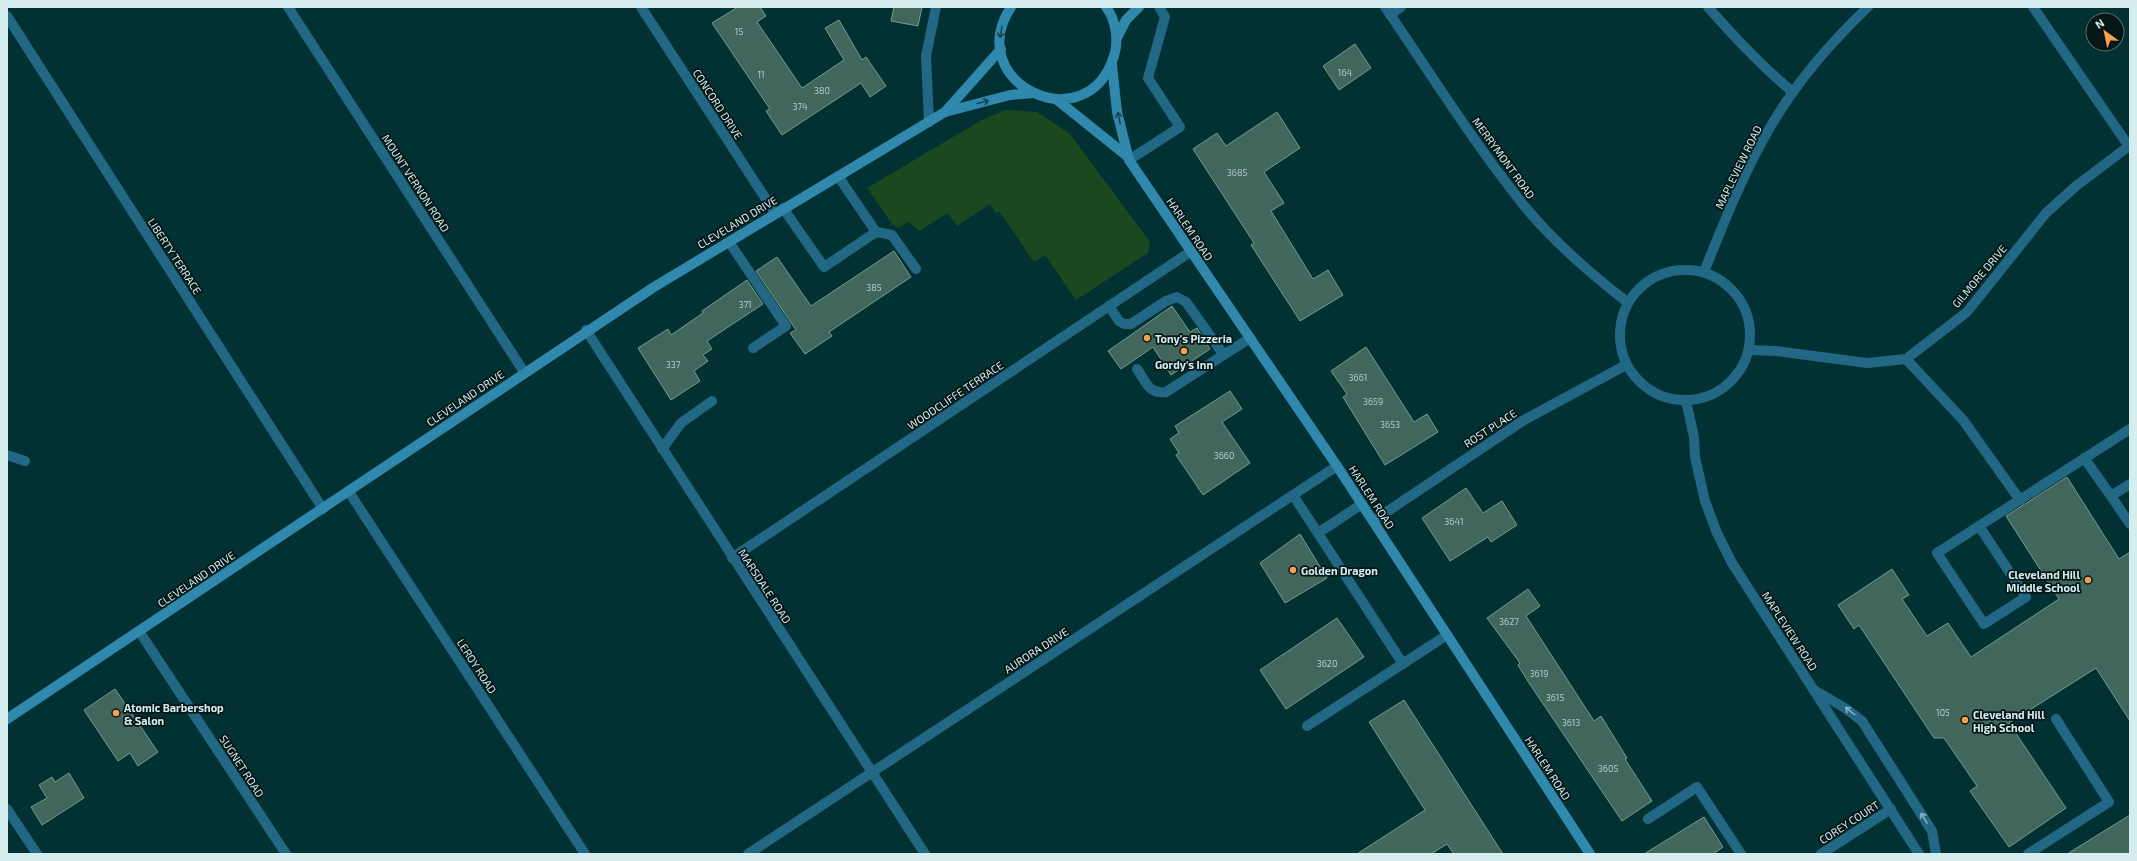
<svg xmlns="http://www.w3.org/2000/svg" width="2137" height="861" font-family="'Exo 2',sans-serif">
	<rect width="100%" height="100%" fill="#023134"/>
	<!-- green -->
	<path fill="#1a4920" d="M1005,110L1037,112L1070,134L1150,242L1148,253L1076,300L1045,255L1034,262L999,211L996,213L990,204L957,226L948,213L919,231L909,222L898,228L892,224L867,188L980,121Z"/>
	<!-- building -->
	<g fill="#41675c" stroke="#739b8e">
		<path d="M738,7H760L766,16L757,22L802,88L844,60L825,28L839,20L862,60L866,57L886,86L870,97L861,83L782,135L766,111L770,109L712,23Z"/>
		<path d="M894,7H922L918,26L891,21Z"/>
		<path d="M1355,44L1371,68L1339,90L1323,66Z"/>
		<path d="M1277,112L1300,148L1264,172L1284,203L1271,211L1313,279L1328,270L1343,295L1300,321L1251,245L1254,243L1193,149L1217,133L1226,146Z"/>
		<path d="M894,251L911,277L829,332L832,336L805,354L790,333L796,330L756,271L777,257L811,306Z"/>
		<path d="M747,280L763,304L707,341L712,349L703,355L708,361L694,371L700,381L671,400L638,348L668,329L671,335L703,313L702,311Z"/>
		<path d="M1172,306L1190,332L1197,328L1210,349L1171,375L1153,347L1121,369L1108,351Z"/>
		<path d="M1366,347L1414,422L1427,414L1438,432L1385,465L1343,397L1347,394L1331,371Z"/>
		<path d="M1230,391L1242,409L1222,422L1250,463L1203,495L1176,455L1179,453L1170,439L1179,433L1175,426Z"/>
		<path d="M2067,477L2119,559L2130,552V721L2096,668L2009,723L2066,808L2009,847L1970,791L1977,786L1944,738H1934L1859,625L1854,629L1838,605L1892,569L1909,595L1902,599L1927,636L1948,623L1971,657L2059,599L2006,516Z"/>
		<path d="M1466,488L1483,513L1502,501L1517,525L1491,542L1488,537L1450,561L1422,518Z"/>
		<path d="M1300,534L1327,578L1285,603L1260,563Z"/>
		<path d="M1528,589L1540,606L1526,616L1594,721L1601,716L1627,758L1625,759L1652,801L1622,821L1529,683L1518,665L1520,663L1487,618Z"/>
		<path d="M1337,618L1364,657L1286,709L1260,670Z"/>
		<path d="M115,689L158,752L138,766L130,753L118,761L84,710Z"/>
		<path d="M1404,700L1503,854H1454L1447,844L1431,854H1357L1425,810L1369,722Z"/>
		<path d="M69,773L84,798L42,825L31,807L47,798L39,785L52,777L55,782Z"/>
		<path d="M2130,815V854H2067Z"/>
		<path d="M1704,817L1723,847L1713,854H1644Z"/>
	</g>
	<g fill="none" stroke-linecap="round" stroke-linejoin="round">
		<!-- lane -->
		<g stroke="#226885" stroke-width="10">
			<path d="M1390,15L1401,7"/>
			<path d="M929,122L926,56L936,7"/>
			<path d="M1129,160L1180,127L1148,78L1165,17L1159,7"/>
			<path d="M783,208L824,267L876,232L838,176"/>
			<path d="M876,232L892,235L916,269"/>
			<path d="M729,242L786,326L753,348"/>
			<path d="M1109,306L1119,321L1124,324H1131L1166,301L1177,297L1186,302L1224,355"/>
			<path d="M1137,369C1147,383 1148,394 1166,392L1250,338"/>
			<path d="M662,449L681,423L712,401"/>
			<path d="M2084,458L2111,496L2130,484"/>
			<path d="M1293,495L1403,664"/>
			<path d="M2111,496L2130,524"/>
			<path d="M1979,526L2026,597L1984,624L1937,553L2130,429"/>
			<path d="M1318,533L1362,504"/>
			<path d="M1814,690L1845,708L1862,721L1932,831L1936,854"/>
			<path d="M1307,726L1447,635"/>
			<path d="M7,809L37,854"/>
			<path d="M1648,819L1697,787L1741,854"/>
			<path d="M2028,854L2109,802L2056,719"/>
		</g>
		<!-- street -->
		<g stroke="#226885" stroke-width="10">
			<path d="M288,7L524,372"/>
			<path d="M641,7L775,213"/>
			<path d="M1385,7C1431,74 1474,144 1526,208C1555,243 1591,274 1627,302"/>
			<path d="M1708,7C1735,38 1762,67 1793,92"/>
			<path d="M2033,7L2130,148"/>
			<path d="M7,16L323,509"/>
			<circle cx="1685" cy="335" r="65"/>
			<path d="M1704,272C1722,227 1740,181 1764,138C1790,90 1828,45 1868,7"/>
			<path d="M586,330L925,854"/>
			<path d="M1749,350L1776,351L1867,363L1906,359L1967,312L2046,213L2076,186L2129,146"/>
			<path d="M1906,359L1963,420L2020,500"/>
			<path d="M1686,401L1694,437L1695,457L1705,501L1717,533L1732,563L1919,854"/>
			<path d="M7,455L25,461"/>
			<path d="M349,492L585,854"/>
			<path d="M1373,521L1524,420L1626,365"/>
			<path d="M732,558L1190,252"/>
			<path d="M139,631L286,854"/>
			<path d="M748,854L1337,466"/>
			<path d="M1821,854L1891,809"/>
		</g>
		<!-- secondary -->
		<g stroke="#3089ad" stroke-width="10">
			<path d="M1011,7C961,83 1087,143 1114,56C1119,41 1116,20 1106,7"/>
			<path d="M1117,38L1126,20L1139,7"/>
			<path d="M1112,65L1117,112L1129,160L1337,466L1590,854"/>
			<path d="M1056,99L1127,156"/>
			<path d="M945,112L1010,95L1033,93"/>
			<path d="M7,719L654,287L945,112L1001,49"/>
		</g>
	</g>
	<!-- one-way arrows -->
	<defs><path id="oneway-shaft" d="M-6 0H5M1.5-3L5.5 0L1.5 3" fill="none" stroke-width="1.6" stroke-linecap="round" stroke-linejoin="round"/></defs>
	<g stroke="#164453">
		<use href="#oneway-shaft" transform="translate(1001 32) rotate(99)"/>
		<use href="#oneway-shaft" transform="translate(983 102) rotate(-14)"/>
		<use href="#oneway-shaft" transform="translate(1119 118) rotate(-102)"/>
	</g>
	<g stroke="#85b1bf">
		<use href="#oneway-shaft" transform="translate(1850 711) rotate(-142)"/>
		<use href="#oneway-shaft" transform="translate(1924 818) rotate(-122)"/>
	</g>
	<!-- markers -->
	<g fill="#f8a04b" stroke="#051617" stroke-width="1.5">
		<circle cx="1147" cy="338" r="4"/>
		<circle cx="1184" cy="351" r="4"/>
		<circle cx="1293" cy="570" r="4"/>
		<circle cx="2088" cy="580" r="4"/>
		<circle cx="116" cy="713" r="4"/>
		<circle cx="1965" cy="720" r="4"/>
	</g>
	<g text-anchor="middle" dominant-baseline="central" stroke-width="3.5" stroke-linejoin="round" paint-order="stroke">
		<!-- number labels -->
		<g font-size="9" fill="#b1ccca">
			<text x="739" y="31">15</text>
			<text x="1345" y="72">164</text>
			<text x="761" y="74">11</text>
			<text x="822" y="90">380</text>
			<text x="800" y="106">374</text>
			<text x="1237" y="172">3685</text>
			<text x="874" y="287">385</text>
			<text x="745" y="304">371</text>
			<text x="673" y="364">337</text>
			<text x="1358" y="377">3661</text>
			<text x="1373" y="401">3659</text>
			<text x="1390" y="424">3653</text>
			<text x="1224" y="455">3660</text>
			<text x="1454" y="521">3641</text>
			<text x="1509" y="621">3627</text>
			<text x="1327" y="663">3620</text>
			<text x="1539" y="673">3619</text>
			<text x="1555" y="697">3615</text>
			<text x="1943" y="712">105</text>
			<text x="1571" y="722">3613</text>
			<text x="1608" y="768">3605</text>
		</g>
		<!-- street labels -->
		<g font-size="11" fill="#d6edee" stroke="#051617">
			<text transform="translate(718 104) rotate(57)">CONCORD DRIVE</text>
			<text transform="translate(1504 158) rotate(54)">MERRYMONT ROAD</text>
			<text transform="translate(1738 167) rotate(-64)">MAPLEVIEW ROAD</text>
			<text transform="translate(416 183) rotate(57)">MOUNT VERNON ROAD</text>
			<text transform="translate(737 222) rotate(-31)">CLEVELAND DRIVE</text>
			<text transform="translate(1190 229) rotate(56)">HARLEM ROAD</text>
			<text transform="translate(175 256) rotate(57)">LIBERTY TERRACE</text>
			<text transform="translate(1979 276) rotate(-50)">GILMORE DRIVE</text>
			<text transform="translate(955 395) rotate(-34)">WOODCLIFFE TERRACE</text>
			<text transform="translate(465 398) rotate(-34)">CLEVELAND DRIVE</text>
			<text transform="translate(1490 428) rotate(-33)">ROST PLACE</text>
			<text transform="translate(1372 497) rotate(57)">HARLEM ROAD</text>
			<text transform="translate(196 579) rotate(-34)">CLEVELAND DRIVE</text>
			<text transform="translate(765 586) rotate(57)">MARSDALE ROAD</text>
			<text transform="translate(1790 631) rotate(57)">MAPLEVIEW ROAD</text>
			<text transform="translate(1036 650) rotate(-33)">AURORA DRIVE</text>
			<text transform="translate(477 666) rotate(57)">LEROY ROAD</text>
			<text transform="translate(242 766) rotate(57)">SUGNET ROAD</text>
			<text transform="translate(1548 768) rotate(57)">HARLEM ROAD</text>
			<text transform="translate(1849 822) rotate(-33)">COREY COURT</text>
		</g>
		<!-- poi labels -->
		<g font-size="11" font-weight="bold" fill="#d6edee" stroke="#051617" text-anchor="start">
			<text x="1155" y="338">Tony's Pizzeria</text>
			<text x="1184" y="364" text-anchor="middle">Gordy's Inn</text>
			<text x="1301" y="570">Golden Dragon</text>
			<text x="2080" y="574" text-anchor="end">Cleveland Hill<tspan x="2080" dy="13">Middle School</tspan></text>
			<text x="124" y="707">Atomic Barbershop<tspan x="124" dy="13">&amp; Salon</tspan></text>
			<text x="1973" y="714">Cleveland Hill<tspan x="1973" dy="13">High School</tspan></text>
		</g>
	</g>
	<!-- border -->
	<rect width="2137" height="861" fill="none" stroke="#d6edee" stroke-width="16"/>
	<!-- north arrow -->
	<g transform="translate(2105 32) rotate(327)"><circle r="19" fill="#051617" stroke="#596c6d"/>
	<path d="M0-3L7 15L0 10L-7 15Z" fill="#f8a04b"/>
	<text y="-6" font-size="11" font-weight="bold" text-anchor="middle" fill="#d6edee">N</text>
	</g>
</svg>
